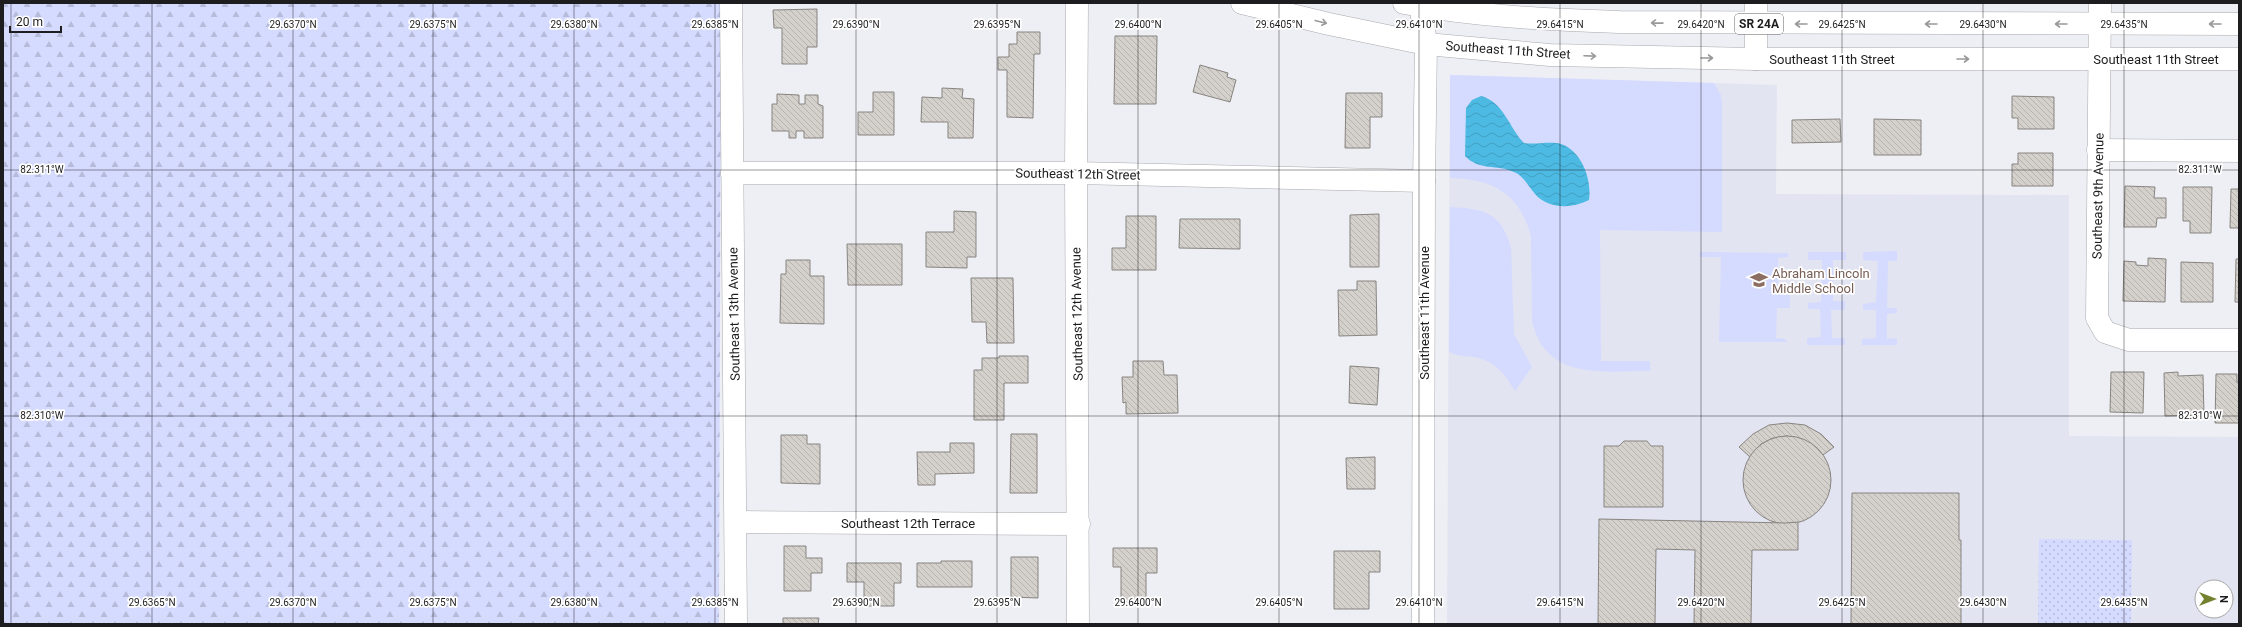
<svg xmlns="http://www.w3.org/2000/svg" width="2242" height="627" font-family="Roboto,sans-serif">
	<defs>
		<pattern id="forest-firs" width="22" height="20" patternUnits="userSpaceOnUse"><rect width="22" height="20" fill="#d5daff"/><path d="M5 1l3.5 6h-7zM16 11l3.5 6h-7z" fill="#b6bbda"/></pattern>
		<pattern id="park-dots" width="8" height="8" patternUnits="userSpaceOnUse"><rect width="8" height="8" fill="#d5daff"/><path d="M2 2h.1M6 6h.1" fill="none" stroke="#b6bbda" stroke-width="1.8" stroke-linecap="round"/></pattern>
		<pattern id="water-waves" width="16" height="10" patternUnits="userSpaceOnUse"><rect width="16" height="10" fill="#4dbae3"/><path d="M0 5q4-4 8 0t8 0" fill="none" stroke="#439fc2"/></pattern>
		<pattern id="building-back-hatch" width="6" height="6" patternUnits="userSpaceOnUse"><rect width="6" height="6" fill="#d4d0cb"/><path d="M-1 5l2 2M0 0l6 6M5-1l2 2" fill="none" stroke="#b6b2ae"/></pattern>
	</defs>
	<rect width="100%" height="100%" fill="#eeeff4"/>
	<!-- built -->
	<path fill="#e2e4f1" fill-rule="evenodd" d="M1450,75L1777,85L1776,194L2069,195V436L2239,437V624H1447ZM2202,587H2226V611H2202Z"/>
	<!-- green -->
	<g fill="#d5daff">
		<path d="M1450,75L1714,83L1721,95L1722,103V232L1600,230L1601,361H1650V371C1602,371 1546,381 1532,321L1531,236C1519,193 1493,179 1450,178Z"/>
		<path d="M1450,207C1483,209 1501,211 1511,248L1514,334L1532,367L1515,391C1507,378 1498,364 1482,359C1470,355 1461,358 1449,352Z"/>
		<path d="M1897,251V261H1888L1887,308H1897V313L1887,314V339L1897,338V345H1862V339L1876,338V310H1863V304L1876,302L1878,261L1863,260V252Z"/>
		<path d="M1701,252L1788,253L1789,257L1778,258V294L1790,295V308H1777L1776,338L1785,339L1787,342H1719L1721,257H1701L1699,254Z"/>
		<path d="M1808,252H1846V260H1833V301H1845V310H1831L1832,338H1845V345H1807V338L1821,337L1820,309H1808V303L1821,302L1822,260H1808Z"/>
	</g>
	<!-- forest -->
	<path fill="url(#forest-firs)" d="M3,3H721L719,624H3Z"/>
	<!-- park -->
	<path fill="url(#park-dots)" d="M2039,539L2132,540L2131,624H2038Z"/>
	<!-- water -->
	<path fill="url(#water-waves)" d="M1481,96C1504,102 1509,128 1524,143C1536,145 1549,141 1561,144C1582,151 1592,180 1589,200C1572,209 1548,209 1535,194C1528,186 1524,176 1514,172C1497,164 1479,171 1465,156L1466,108L1472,100Z"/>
	<!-- building -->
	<g fill="url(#building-back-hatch)" stroke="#878480">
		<path d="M817,9V47H807V64H782V28H774L773,10Z"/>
		<path d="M1017,32H1040V54H1034L1033,118L1007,117V70H998V57H1009V44H1017Z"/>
		<path d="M1115,36H1157L1156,104H1114Z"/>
		<path d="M1200,65L1228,73L1227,77L1236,80L1230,102L1193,92Z"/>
		<path d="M942,88L963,89L962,98L974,99L973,138H948V122H921L922,97L942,98Z"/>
		<path d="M873,92H894V135H858V112H873Z"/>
		<path d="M1346,93H1382V117H1370V148H1345Z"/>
		<path d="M777,94L799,95V104H805V95H818V104L823,106V138H804V131H796V138H789V131H772V104H777Z"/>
		<path d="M2012,96L2054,97V129H2018V118H2012Z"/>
		<path d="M1840,119L1841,142L1792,143V120Z"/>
		<path d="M1874,119L1921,120V155H1874Z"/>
		<path d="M2018,153H2053V186H2012V164H2018Z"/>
		<path d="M2125,186L2155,187L2154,198H2166V218H2157L2156,227H2124Z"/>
		<path d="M2183,187H2212L2211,233H2190V221H2183Z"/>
		<path d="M2231,189H2239V228H2230Z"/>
		<path d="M954,211L976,212V257H967V268L926,267V232H954Z"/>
		<path d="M1379,214V267H1350V215Z"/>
		<path d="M1126,216H1156V270H1112V248H1126Z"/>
		<path d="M1180,219H1240V249L1179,248Z"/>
		<path d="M847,244H902V285H848Z"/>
		<path d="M2148,258L2166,259L2165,302L2123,301L2124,261L2136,262V265L2148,266Z"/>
		<path d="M2236,259H2239V302H2235Z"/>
		<path d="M786,260H810V276H824V324L780,323L781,274H786Z"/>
		<path d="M2181,262L2213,263V302H2181Z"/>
		<path d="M971,278H1013L1014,343H987L986,322H972Z"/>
		<path d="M1357,281H1376L1377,335L1339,336L1338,290H1357Z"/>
		<path d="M999,356H1028V383H1004V420H974V370H982V358H999Z"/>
		<path d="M1133,361H1163L1164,375H1177L1178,413L1126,414V402L1123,403L1122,377H1133Z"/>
		<path d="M1350,366L1379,368L1377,405L1349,403Z"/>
		<path d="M2111,372H2144L2143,413L2110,412Z"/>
		<path d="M2178,372V376L2203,375L2204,415L2165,416L2164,373Z"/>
		<path d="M2216,374H2237V382H2239V423H2215Z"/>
		<path d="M1787,423L1805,425L1821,434L1834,447L1823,455L1813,445L1801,439L1787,436L1773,438L1761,444L1750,457L1739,447L1753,434L1769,425Z"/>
		<path d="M1011,434H1037V493H1010Z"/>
		<path d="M781,435H807V444H820V484L781,483Z"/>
		<circle cx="1787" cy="480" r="44"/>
		<path d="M1624,441H1647L1651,446H1663V507H1604V446H1619Z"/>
		<path d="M950,443H974V473L935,474V485H918L917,452H950Z"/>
		<path d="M1375,457V489H1347L1346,458Z"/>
		<path d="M1852,493H1959V540H1961V624H1851Z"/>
		<path d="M1599,519L1786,523L1798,522V550H1752L1751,624H1694L1695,550L1656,549L1655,624H1598Z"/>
		<path d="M784,546H806V558H822V573H811V591H784Z"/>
		<path d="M1113,548H1157V573H1146V602H1121V567H1113Z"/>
		<path d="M1334,551H1380V572H1369V609H1334Z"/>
		<path d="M1011,557H1038V598L1011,597Z"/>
		<path d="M941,561H972V587H917V563H941Z"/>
		<path d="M847,563H901V583H894V606H864V582H847Z"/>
		<path d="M783,618H819L818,624H783Z"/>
	</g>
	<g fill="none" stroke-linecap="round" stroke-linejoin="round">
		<!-- minor casing -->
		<g stroke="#a8a9ae" stroke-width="23">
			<g id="minor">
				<path d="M731,3L736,624"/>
				<path d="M1077,3L1076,173L1078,624"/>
				<path d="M1420,3L1426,44L1424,181L1423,624"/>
				<path d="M1756,3V59"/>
				<path d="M2100,3L2097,318L2105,332L2129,340H2239"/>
				<path d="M2098,150L2239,151"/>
				<path d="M732,173H1076L1424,181"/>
				<path d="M736,522L1079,524"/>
			</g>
		</g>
		<!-- highway casing -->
		<g stroke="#a8a9ae" stroke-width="23">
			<g id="highway">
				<path d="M1242,3L1329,24L1426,44L1550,55L1756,59H2239"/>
				<path d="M1404,3C1475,16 1547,20 1619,22L2239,24"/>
			</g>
		</g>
		<!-- minor -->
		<use href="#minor" stroke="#fff" stroke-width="22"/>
		<!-- highway -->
		<use href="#highway" stroke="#fff" stroke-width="22"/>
	</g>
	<!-- one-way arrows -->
	<defs><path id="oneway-shaft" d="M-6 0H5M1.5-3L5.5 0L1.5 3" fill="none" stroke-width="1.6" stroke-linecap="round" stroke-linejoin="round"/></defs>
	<g stroke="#99999a">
		<use href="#oneway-shaft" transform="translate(1321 22) rotate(14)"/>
		<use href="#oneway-shaft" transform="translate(1657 23) rotate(-179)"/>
		<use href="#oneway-shaft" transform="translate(1801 24) rotate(180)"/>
		<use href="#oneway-shaft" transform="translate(1931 24) rotate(180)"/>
		<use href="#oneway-shaft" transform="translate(2061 24) rotate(180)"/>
		<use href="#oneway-shaft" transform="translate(2215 24) rotate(-180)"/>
		<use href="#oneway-shaft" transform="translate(1590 56) rotate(2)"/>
		<use href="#oneway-shaft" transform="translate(1707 58)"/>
		<use href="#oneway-shaft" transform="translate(1963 59)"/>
	</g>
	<!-- ticks -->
	<path fill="none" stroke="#1d1d1f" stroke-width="1" stroke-opacity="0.45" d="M11,3V624M152,3V624M293,3V624M433,3V624M574,3V624M715,3V624M856,3V624M997,3V624M1138,3V624M1279,3V624M1419,3V624M1560,3V624M1701,3V624M1842,3V624M1983,3V624M2124,3V624M3,170H2239M3,416H2239"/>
	<!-- icons -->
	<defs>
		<g id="school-bare" transform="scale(1.38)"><path d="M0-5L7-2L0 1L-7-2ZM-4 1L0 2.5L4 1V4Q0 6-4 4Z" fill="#8d6e63" stroke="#fff" stroke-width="2.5" paint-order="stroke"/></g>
	</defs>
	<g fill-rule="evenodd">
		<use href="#school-bare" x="1759" y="280"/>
	</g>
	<g text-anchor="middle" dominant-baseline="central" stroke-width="3.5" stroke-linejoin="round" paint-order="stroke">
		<!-- shield labels -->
		<rect fill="#fff" stroke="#616162" stroke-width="1" x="1735" y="14" width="48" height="20" rx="3"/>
		<g font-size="12" font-weight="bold" fill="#1d1d1f">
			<text x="1759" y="24">SR 24A</text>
		</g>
		<!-- street labels -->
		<g font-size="13" fill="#1d1d1f" stroke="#fff">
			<text transform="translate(1508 50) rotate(4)">Southeast 11th Street</text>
			<text x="1832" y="59">Southeast 11th Street</text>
			<text x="2156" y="59">Southeast 11th Street</text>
			<text transform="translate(1078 174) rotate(1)">Southeast 12th Street</text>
			<text transform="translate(2098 196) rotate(-89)">Southeast 9th Avenue</text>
			<text transform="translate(1424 313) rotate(-90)">Southeast 11th Avenue</text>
			<text transform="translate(734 314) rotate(-91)">Southeast 13th Avenue</text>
			<text transform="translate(1077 314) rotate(-91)">Southeast 12th Avenue</text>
			<text x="908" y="523">Southeast 12th Terrace</text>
		</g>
		<!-- education labels -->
		<g font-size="13" fill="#785e54" stroke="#fff" text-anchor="start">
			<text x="1772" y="273">Abraham Lincoln<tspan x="1772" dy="15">Middle School</tspan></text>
		</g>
	</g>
	<g font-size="10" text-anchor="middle" fill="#1d1d1f" stroke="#fff" stroke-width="3.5" stroke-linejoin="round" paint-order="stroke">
		<text x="293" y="28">29.6370°N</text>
		<text x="433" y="28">29.6375°N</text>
		<text x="574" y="28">29.6380°N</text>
		<text x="715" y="28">29.6385°N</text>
		<text x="856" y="28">29.6390°N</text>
		<text x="997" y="28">29.6395°N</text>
		<text x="1138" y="28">29.6400°N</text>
		<text x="1279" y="28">29.6405°N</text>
		<text x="1419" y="28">29.6410°N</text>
		<text x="1560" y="28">29.6415°N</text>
		<text x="1701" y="28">29.6420°N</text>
		<text x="1842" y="28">29.6425°N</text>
		<text x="1983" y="28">29.6430°N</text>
		<text x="2124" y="28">29.6435°N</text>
		<text x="2200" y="173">82.311°W</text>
		<text x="42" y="173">82.311°W</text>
		<text x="2200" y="419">82.310°W</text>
		<text x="42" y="419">82.310°W</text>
		<text x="152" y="606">29.6365°N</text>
		<text x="293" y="606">29.6370°N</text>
		<text x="433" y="606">29.6375°N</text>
		<text x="574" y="606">29.6380°N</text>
		<text x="715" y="606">29.6385°N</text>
		<text x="856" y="606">29.6390°N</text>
		<text x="997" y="606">29.6395°N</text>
		<text x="1138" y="606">29.6400°N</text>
		<text x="1279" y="606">29.6405°N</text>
		<text x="1419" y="606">29.6410°N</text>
		<text x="1560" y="606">29.6415°N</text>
		<text x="1701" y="606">29.6420°N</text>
		<text x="1842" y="606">29.6425°N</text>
		<text x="1983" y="606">29.6430°N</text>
		<text x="2124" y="606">29.6435°N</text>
	</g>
	<!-- border -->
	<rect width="2242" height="627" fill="none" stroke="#1d1d1f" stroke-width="8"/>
	<!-- north arrow -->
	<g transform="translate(2214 599) rotate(90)"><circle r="19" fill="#ffffff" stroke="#a5a5a5"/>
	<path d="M0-3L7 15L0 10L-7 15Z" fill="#74822f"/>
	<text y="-6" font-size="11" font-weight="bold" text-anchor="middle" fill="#1d1d1f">N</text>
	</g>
	<!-- scale -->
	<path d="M10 26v6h51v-6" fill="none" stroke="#1d1d1f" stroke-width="2"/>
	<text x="16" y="26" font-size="12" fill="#1d1d1f" stroke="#ffffff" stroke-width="3" paint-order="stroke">20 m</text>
</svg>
